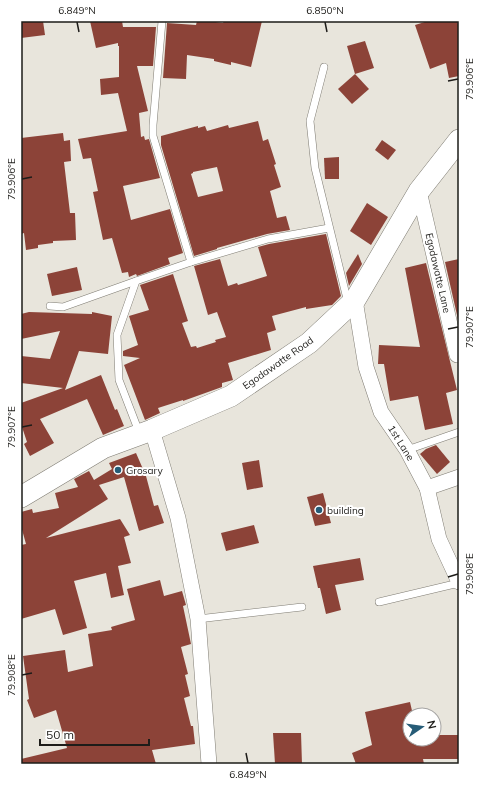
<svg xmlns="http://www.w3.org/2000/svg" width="480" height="785" font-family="Mulish,sans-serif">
	<rect width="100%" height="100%" fill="#e8e5dc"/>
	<!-- building -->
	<g fill="#8c4338" fill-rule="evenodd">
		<path d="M21,21H43L45,35L21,38Z"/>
		<path d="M90,21H122L123,27H156L153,66H137L148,111L139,113L141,137L144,136L145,140L149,139L160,178L123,186L131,220L170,209L183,253L168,258L170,264L137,276L136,274L129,277L128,272L122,273L112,238L103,240L93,192L98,191L91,158L83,159L78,139L127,131L118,93L101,95L100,79L119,77V46H118V43L96,48Z"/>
		<path d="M197,21H208L223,23L224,21H262L251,67L231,62V65L214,61V59L187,55L186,79L163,78L167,23L196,25Z"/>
		<path d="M428,21H457L459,27V76L449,78L446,63L430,69L415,25Z"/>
		<path d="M365,41L374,68L355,74L347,46Z"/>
		<path d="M355,74L369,89L352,104L338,89Z"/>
		<path d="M258,121L263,141L268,139L276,164L274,165L281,187L270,191L277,218L286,216L290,230L267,234L217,248V249L194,256L161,145V136L198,126V128L205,126L207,131L228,125L229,128ZM217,167L223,191L198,197L191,174L193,173V172Z"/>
		<path d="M63,133L64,141L70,140L71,161L64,162L70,213H75L76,240L53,241V243L38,245V248L26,250L24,233L21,234V138Z"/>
		<path d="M382,140L396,150L388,160L375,150Z"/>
		<path d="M339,157V179H325L324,158Z"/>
		<path d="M367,203L388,217L371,245L350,231Z"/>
		<path d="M326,234L341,296L332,305L306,309V307L272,316L276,330L267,333L271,350L228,363L233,380L222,383V387L183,401V400L158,408L160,413L145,420L124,365L140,358L123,356V351L138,345L129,316L149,310L140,285L173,274L188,321L182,323L191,347L196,346L197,348L216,342L215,340L226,337L217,312L208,315L194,266L220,259L228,286L237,283L238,285L267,276L258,247L269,244Z"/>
		<path d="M358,254L362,264L349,286L346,273Z"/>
		<path d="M459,259V324L445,262Z"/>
		<path d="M426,263L457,390L446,393L453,424L425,430L418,396L390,401L384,364H378L379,345L420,347L405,268Z"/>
		<path d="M77,267L82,290L52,296L47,274Z"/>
		<path d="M29,312L92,314V312L112,316L108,354L79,351L65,390L101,375L115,410L117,409L124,426L103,435L87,399L40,419L54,443L30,456L24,444L27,442L21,424V403L63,388L21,383V356L50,359L60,331L21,339V314Z"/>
		<path d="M436,445L450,462L437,474L420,454L426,449Z"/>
		<path d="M136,453L146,476L154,506L158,505L164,523L139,531L124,477L99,485L108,499L46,538L120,519L130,535L124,537L131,563L118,566L124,595L111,598L106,573L74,581L87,628L63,635L55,609L21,619V545L26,544L21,526V512L32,509L33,513L59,508L55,493L78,487L74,479L89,471L94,480L112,469L109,463Z"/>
		<path d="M259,460L263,487L247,490L242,463Z"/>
		<path d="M323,493L331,523L315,526L307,497Z"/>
		<path d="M254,525L259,543L226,551L221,533Z"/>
		<path d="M360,558L364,580L335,585L341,610L326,614L320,588H318L313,566Z"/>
		<path d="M160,580L164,596L182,591L186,605L183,606L191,644L181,647L188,674L185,675L190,696L184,698L191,726H193L195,744L152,750L156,764H21V759L67,748L56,710L34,718L27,700L29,699L23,656L65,650L68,672L93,666L88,634L112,630L111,627L135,620L127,589Z"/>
		<path d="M410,702L413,715H410V739H434V735H459V759H423L424,764H356L352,753L372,745L365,712Z"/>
		<path d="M273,733H301L302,764H275Z"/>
	</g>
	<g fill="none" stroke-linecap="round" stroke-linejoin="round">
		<!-- lane casing -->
		<g stroke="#7f7c73" stroke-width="8">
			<g id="lane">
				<path d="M162,21L153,125V136L191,262"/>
				<path d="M324,67L310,121L315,168L348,303"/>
				<path d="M50,306L63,307L136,281"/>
				<path d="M139,432L119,380L117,335L136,281L191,262L268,239L329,228"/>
				<path d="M407,450L459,432"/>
				<path d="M379,602L459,583"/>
				<path d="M198,619L302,607"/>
			</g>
		</g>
		<!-- street casing -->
		<g stroke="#7f7c73" stroke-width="16">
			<g id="street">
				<path d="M419,191L457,355"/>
				<path d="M355,300L366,367L381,412L407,450L427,488L439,539L459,582"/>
				<path d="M152,430L178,518L198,619L209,764"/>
				<path d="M427,488L459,477"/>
			</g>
		</g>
		<!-- secondary casing -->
		<g stroke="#7f7c73" stroke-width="22">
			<path id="secondary" d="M21,497L103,448L152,430L231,396L309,343L355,300L419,191L459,140"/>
		</g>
		<!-- lane -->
		<use href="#lane" stroke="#fff" stroke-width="7"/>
		<!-- street -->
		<use href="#street" stroke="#fff" stroke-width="15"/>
		<!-- secondary -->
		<use href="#secondary" stroke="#fff" stroke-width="21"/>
	</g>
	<!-- ticks -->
	<path fill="none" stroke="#1d1c19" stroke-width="1.5" d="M77,22L79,32M325,22L327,32M448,81L458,79M22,179L32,177M448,329L458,327M22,427L32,425M448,577L458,574M22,675L32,673M246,753L248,763"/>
	<!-- markers -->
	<g fill="#265c77" stroke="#fff" stroke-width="1.5">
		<circle cx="118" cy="470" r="4"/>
		<circle cx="319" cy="510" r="4"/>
	</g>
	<g text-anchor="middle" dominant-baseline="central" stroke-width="4" stroke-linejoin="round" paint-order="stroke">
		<!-- street labels -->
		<g font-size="10" fill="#1d1c19" stroke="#fff">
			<text transform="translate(438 273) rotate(77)">Egodawatte Lane</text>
			<text transform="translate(278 363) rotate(-35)">Egodawatte Road</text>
			<text transform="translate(401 443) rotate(58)">1st Lane</text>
		</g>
		<!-- poi labels -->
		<g font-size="10" fill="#1d1c19" stroke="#fff" text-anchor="start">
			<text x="126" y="470">Grosary</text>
			<text x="327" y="510">building</text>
		</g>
	</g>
	<!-- border -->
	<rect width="480" height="785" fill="none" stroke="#ffffff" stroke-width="44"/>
	<!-- north arrow -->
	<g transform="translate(422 727) rotate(77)"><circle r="19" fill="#ffffff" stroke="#a5a4a3"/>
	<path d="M0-3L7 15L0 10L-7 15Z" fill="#265c77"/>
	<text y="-6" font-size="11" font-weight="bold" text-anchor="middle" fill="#1d1c19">N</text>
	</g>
	<!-- scale -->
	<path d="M40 739v6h109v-6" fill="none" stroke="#1d1c19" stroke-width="2"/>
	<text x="46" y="739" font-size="12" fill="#1d1c19" stroke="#ffffff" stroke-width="3" paint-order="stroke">50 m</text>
	<rect x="22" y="22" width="436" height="741" fill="none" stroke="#1d1c19" stroke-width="1.5"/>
	<g font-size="10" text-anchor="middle" fill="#1d1c19">
		<text x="77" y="14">6.849°N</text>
		<text x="325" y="14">6.850°N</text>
		<text transform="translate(469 79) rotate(-90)" y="4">79.906°E</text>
		<text transform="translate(11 179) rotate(-90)" y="4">79.906°E</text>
		<text transform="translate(469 327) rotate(-90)" y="4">79.907°E</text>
		<text transform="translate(11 427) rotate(-90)" y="4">79.907°E</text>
		<text transform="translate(469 574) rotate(-90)" y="4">79.908°E</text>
		<text transform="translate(11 675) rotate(-90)" y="4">79.908°E</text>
		<text x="248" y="778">6.849°N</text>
	</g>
</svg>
